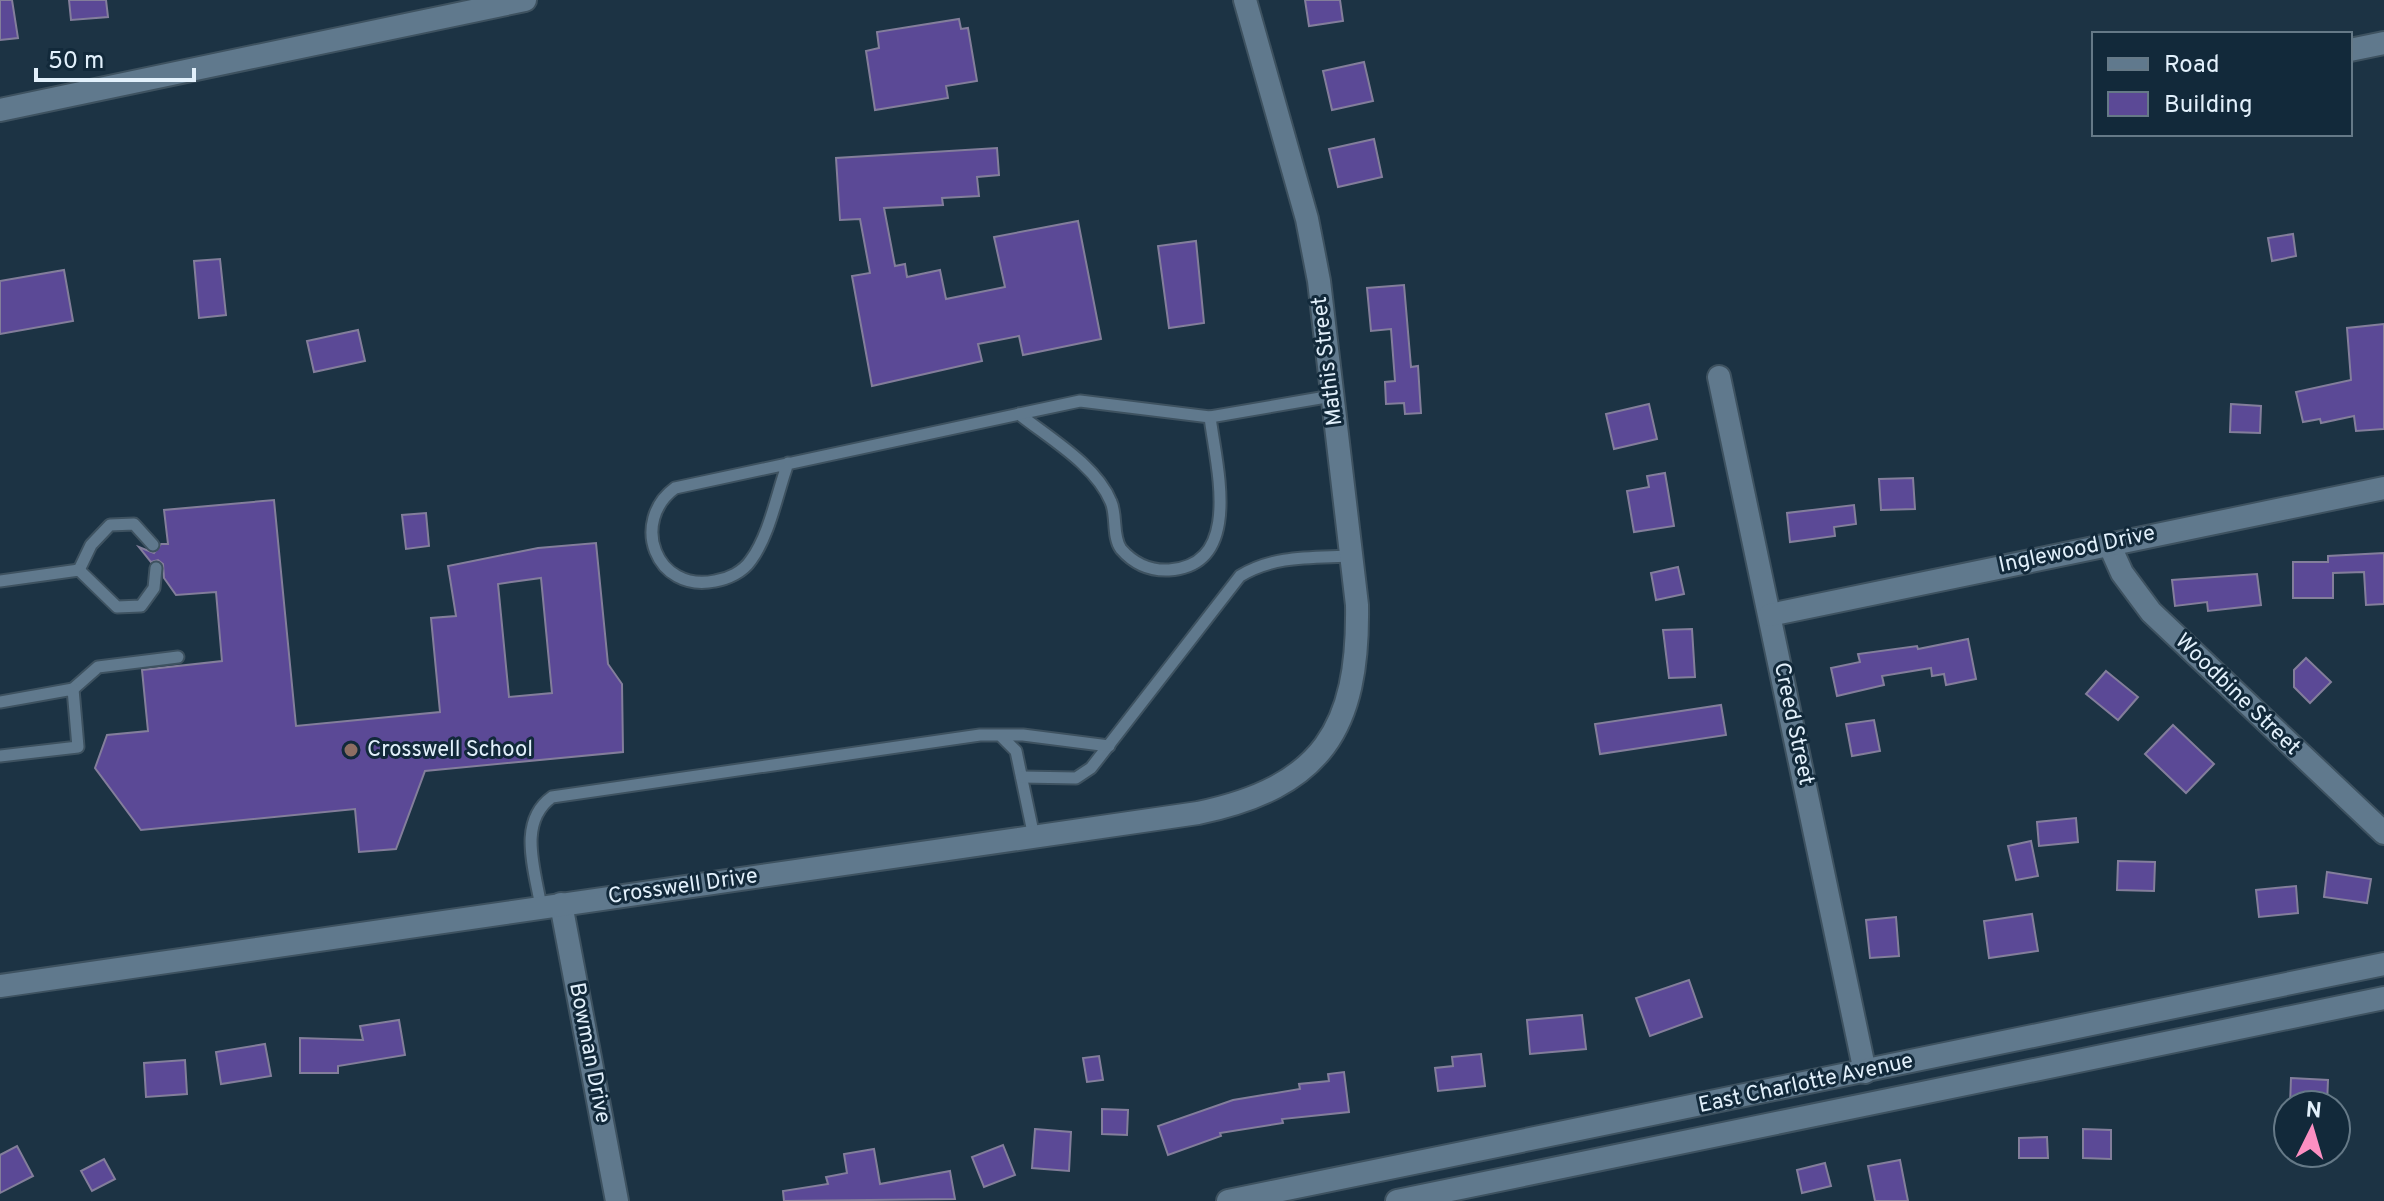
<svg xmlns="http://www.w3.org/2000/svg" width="2384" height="1201" font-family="Overpass,sans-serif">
	<rect width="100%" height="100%" fill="#1c3344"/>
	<!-- building -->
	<g fill="#5b4996" stroke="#837e9b" stroke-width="2" fill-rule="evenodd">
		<path d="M0,0H12L18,38L0,40Z"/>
		<path d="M69,0H106L108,17L71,20Z"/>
		<path d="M1305,0H1340L1343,21L1309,26Z"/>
		<path d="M959,19L961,29L968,28L977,81L946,86L948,98L875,110L866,51L879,48L877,32Z"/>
		<path d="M1364,62L1373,101L1332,110L1323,71Z"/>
		<path d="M1374,139L1382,177L1338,187L1329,149Z"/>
		<path d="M997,148L999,175L977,177L979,196L942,198L943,205L884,208L895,266L905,264L907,277L940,270L946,299L1005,287L994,237L1078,221L1101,339L1023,355L1019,336L978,344L982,361L872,386L852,276L870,273L860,219L840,220L836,158Z"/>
		<path d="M2293,234L2296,256L2272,261L2268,238Z"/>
		<path d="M1196,241L1204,323L1169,328L1158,246Z"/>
		<path d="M220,259L226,315L199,318L194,261Z"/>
		<path d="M64,270L73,321L0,334V281Z"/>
		<path d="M1404,285L1411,367L1418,366L1421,413L1405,414L1404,403L1386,404L1385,382L1395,381L1391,329L1371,331L1367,288Z"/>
		<path d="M2384,324V429L2356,431L2354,416L2321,423L2320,419L2303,422L2296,392L2351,380L2347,328Z"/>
		<path d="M358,330L365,361L314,372L307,341Z"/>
		<path d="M1649,404L1657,439L1614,449L1606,414Z"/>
		<path d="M2231,404L2261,406L2260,433L2230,432Z"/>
		<path d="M1665,473L1674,526L1634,532L1627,491L1649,487L1647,476Z"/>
		<path d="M1913,478L1915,509L1881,510L1879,479Z"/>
		<path d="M274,500L296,726L440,712L431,618L456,616L448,566L538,548L596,543L608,664L622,684L623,752L425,771L396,849L359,852L355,809L141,830L95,768L107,735L148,731L142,670L222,661L216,592L176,595L164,578L163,564L158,560L151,562L139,547L154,553L161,544H168L164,510ZM541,578L552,693L509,697L498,584Z"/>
		<path d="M1854,505L1856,524L1834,527L1835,536L1790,542L1787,513Z"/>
		<path d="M426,513L429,546L406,549L402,515Z"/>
		<path d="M2384,553V604L2366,605L2364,572L2333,573V598H2293V562H2328V556Z"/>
		<path d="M1678,567L1684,594L1656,600L1651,573Z"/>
		<path d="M2257,574L2261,605L2208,611L2207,602L2175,606L2172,580Z"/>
		<path d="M1692,629L1695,677L1669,678L1663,630Z"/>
		<path d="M1968,639L1976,679L1946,685L1944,674L1932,676L1931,668L1882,676L1884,685L1837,696L1831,668L1860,662L1858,654L1917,646L1918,649Z"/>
		<path d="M2306,658L2331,682L2310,703L2294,687V670Z"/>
		<path d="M2106,671L2138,697L2118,720L2086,694Z"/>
		<path d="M1721,705L1726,735L1600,754L1595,724Z"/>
		<path d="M1874,720L1880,751L1852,756L1846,724Z"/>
		<path d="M2173,725L2214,764L2186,793L2145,754Z"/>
		<path d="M2076,818L2078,842L2039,846L2037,822Z"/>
		<path d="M2031,841L2038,876L2016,880L2008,846Z"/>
		<path d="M2118,861L2155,862L2154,891L2117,890Z"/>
		<path d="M2327,872L2371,879L2367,903L2324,897Z"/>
		<path d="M2296,886L2298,913L2259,917L2256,890Z"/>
		<path d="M2032,914L2038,951L1989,958L1984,921Z"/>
		<path d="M1896,917L1899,956L1870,958L1866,920Z"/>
		<path d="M1689,980L1702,1017L1650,1036L1636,998Z"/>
		<path d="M1582,1015L1586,1049L1530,1054L1527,1020Z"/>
		<path d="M399,1020L405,1055L338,1066V1073H300V1038L363,1040L360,1026Z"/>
		<path d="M265,1044L271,1076L221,1084L216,1052Z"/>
		<path d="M1481,1054L1485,1086L1438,1091L1435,1068L1453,1066L1452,1057Z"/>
		<path d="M1099,1056L1103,1080L1087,1082L1083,1058Z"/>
		<path d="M185,1060L187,1094L146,1097L144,1063Z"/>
		<path d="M1344,1072L1349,1112L1282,1119L1283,1123L1220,1133L1221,1136L1168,1155L1158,1126L1233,1100L1300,1089L1299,1084L1329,1081L1328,1074Z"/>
		<path d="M2291,1078L2328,1080L2327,1105H2290Z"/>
		<path d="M1102,1109L1128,1110L1127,1135L1102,1134Z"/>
		<path d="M1035,1129L1071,1132L1069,1171L1032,1168Z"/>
		<path d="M2083,1129L2111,1130V1159L2083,1158Z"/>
		<path d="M2047,1137L2048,1158H2019V1138Z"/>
		<path d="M1003,1145L1015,1175L984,1187L972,1157Z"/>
		<path d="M17,1146L33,1176L0,1193V1155Z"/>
		<path d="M874,1149L880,1184L950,1171L955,1199L784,1201L783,1191L828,1184L826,1177L847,1173L844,1154Z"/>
		<path d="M104,1159L115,1179L92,1191L81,1171Z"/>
		<path d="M1900,1160L1908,1201H1875L1868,1166Z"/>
		<path d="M1825,1163L1831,1186L1802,1193L1797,1170Z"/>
	</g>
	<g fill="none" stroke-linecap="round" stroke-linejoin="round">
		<!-- service casing -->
		<g stroke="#3e5260" stroke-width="15">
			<g id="service">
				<path d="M1019,414C1049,438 1096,465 1111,502C1117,515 1112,537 1121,549C1134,564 1149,571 1169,570C1244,565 1216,466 1210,417"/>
				<path d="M788,463C777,493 770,534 751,560C743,572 728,579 715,581C655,593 630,521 675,488L1080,401L1210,417L1332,396"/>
				<path d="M79,570L91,545L110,525L134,524L153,545"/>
				<path d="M0,581L79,570L117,607L141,606L154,588L156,568"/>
				<path d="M73,689L98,667L178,657"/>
				<path d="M0,702L73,689L78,747L0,756"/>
				<path d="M1002,737L1016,751L1034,837"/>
				<path d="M1022,777L1076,778L1091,768L1240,576C1275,555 1311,558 1351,556"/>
				<path d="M541,907C535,870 517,822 552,797L980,735H1023L1109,746"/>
			</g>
		</g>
		<!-- minor casing -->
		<g stroke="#3e5260" stroke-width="26">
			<g id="minor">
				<path d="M2350,50L2384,43"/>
				<path d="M0,110L525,0"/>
				<path d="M1719,377L1865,1072"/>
				<path d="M2109,544L2122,573L2151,612L2384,833"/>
				<path d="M1770,615L2384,488"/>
				<path d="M561,904L617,1201"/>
				<path d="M0,986L1198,813C1322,787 1359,729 1357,605L1319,281L1307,219L1245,0"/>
				<path d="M1228,1201L2384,964"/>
				<path d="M1397,1201L2384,998"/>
			</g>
		</g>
		<!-- service -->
		<use href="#service" stroke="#60798d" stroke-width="11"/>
		<!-- minor -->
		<use href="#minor" stroke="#60798d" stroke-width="22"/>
	</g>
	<!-- markers -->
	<circle fill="#8d6e63" stroke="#12293a" stroke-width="3" cx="351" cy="750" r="8"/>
	<g text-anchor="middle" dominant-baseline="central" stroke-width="6" stroke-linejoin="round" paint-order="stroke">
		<!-- street labels -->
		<g font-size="22" fill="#e2f0fb" stroke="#12293a">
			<text transform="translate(1328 361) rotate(-97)">Mathis Street</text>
			<text transform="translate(2077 550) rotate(-12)">Inglewood Drive</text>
			<text transform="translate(2237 695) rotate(44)">Woodbine Street</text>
			<text transform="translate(1793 724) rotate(78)">Creed Street</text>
			<text transform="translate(683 887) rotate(-8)">Crosswell Drive</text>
			<text transform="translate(589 1053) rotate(79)">Bowman Drive</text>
			<text transform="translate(1806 1084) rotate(-12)">East Charlotte Avenue</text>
		</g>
		<!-- poi labels -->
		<g font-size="22" fill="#e2f0fb" stroke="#12293a" text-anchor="start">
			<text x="367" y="750">Crosswell School</text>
		</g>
	</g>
	<!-- legend -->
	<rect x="2092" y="32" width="260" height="104" fill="#12293a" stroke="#657987" stroke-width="2"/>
	<rect x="2108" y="58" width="40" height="12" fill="#60798d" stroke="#657987" stroke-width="2"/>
	<text x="2164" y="72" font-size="24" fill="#e2f0fb">Road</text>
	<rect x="2108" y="92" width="40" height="24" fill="#5b4996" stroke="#657987" stroke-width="2"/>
	<text x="2164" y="112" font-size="24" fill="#e2f0fb">Building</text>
	<!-- north arrow -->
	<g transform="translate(2312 1129) rotate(5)"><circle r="38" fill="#12293a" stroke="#657987" stroke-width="2"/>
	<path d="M0-6L14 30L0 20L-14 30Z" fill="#fc8fc2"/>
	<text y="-12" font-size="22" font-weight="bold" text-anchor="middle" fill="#e2f0fb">N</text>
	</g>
	<!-- scale -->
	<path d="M36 68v12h158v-12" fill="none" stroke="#e2f0fb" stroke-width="4"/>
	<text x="48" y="68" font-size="24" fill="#e2f0fb" stroke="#12293a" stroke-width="6" paint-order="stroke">50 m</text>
</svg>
